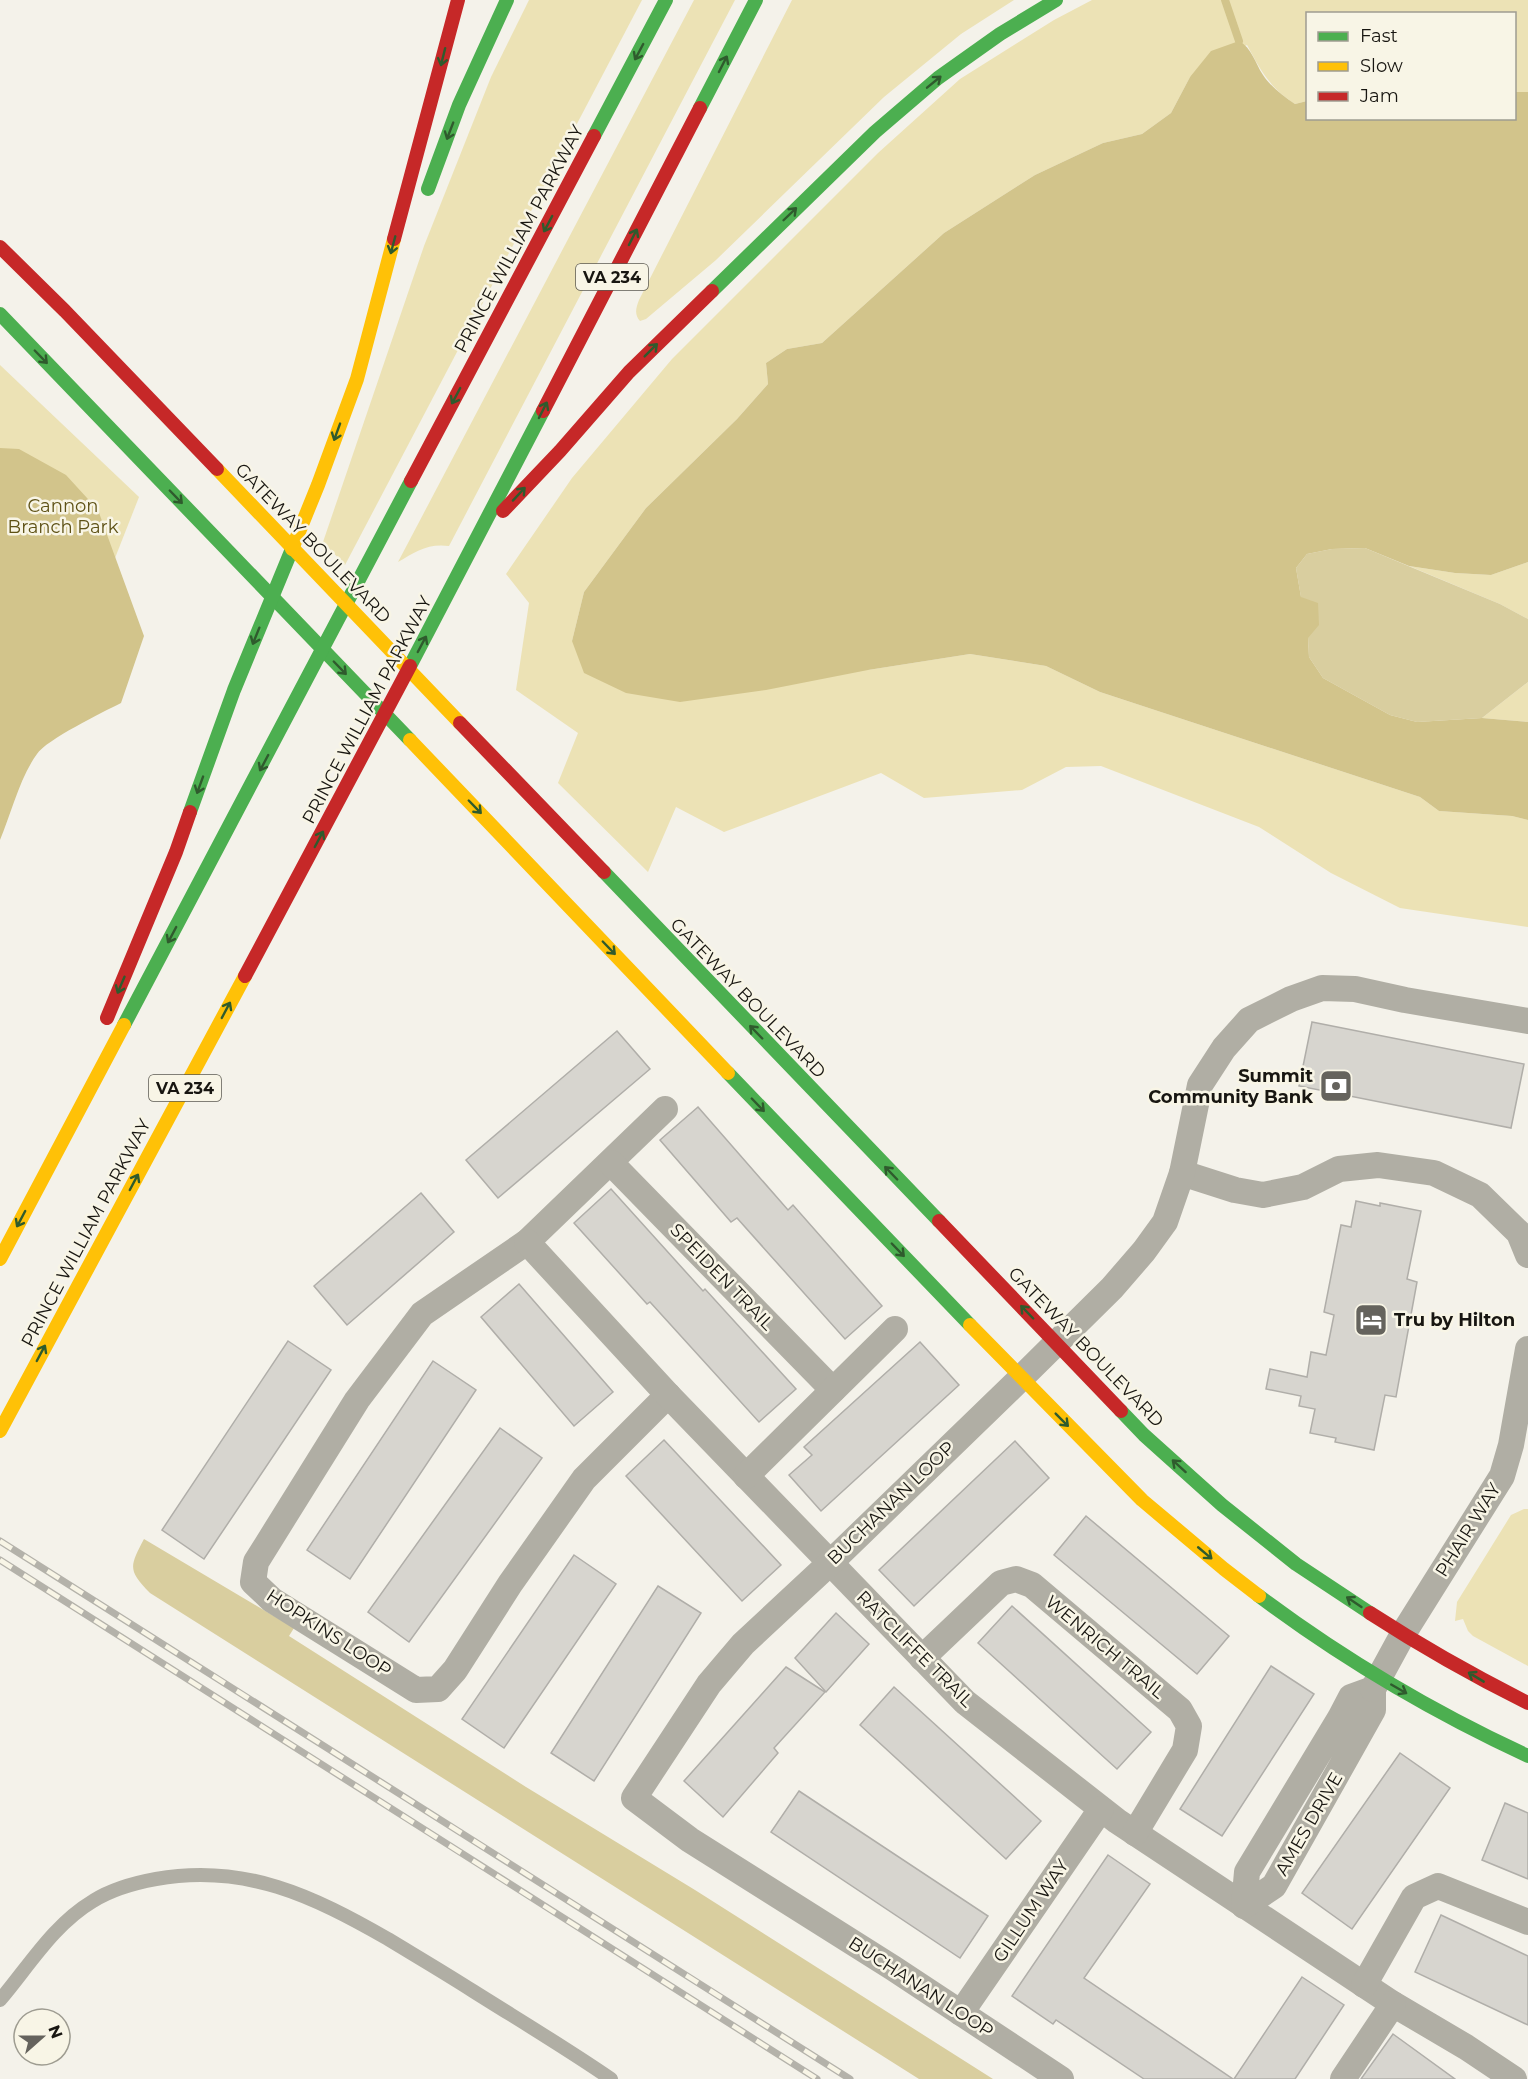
<svg xmlns="http://www.w3.org/2000/svg" width="1528" height="2079" font-family="Montserrat,sans-serif">
	<rect width="100%" height="100%" fill="#f4f2ea"/>
	<!-- green -->
	<g fill="#ece2b5">
		<path d="M529,0H642L345,565L323,542L424,246L491,77Z"/>
		<path d="M694,0H735L449,546C428,543 415,552 398,562Z"/>
		<path d="M792,0H1014L961,34L884,97L716,260L646,319L640,321C634,314 636,308 639,300Z"/>
		<path d="M1092,0H1528V92H1515L1514,14H1308L1307,101L1295,104C1270,88 1261,71 1247,45L1190,77L1171,113L1142,134L1103,143L1035,175L944,233L822,343L787,349L766,363L768,384L737,419L646,508L584,592L572,641L868,670L970,654L1046,666L1100,692L1420,797L1439,811L1512,816L1528,820V927L1400,908L1331,873L1259,827L1101,766L1066,767L1022,790L924,798L881,773L724,832L676,807L648,872L558,783L578,733L516,690L529,603L506,574L572,478L672,359L878,153L960,79L1054,20Z"/>
		<path d="M0,365L139,497L106,581L0,638Z"/>
		<path d="M1528,562V619L1500,604L1409,566L1455,573L1491,575Z"/>
		<path d="M1528,682V722L1482,718Z"/>
		<path d="M1524,1509H1528V1666L1473,1636L1468,1631L1463,1619L1455,1621L1457,1602L1511,1515Z"/>
	</g>
	<!-- forest -->
	<g fill="#d9ce9f">
		<path d="M1365,548L1500,604L1528,619V682L1482,718L1417,722L1390,715L1323,678L1309,657L1308,638L1296,568L1307,554L1332,549Z"/>
		<path d="M144,1539L294,1628L289,1636L526,1787L695,1890L993,2079H919L150,1593C127,1570 130,1566 144,1539Z"/>
	</g>
	<!-- water -->
	<g fill="#d2c48b">
		<path d="M1239,41C1252,48 1255,63 1263,75C1271,87 1283,96 1295,104L1307,101L1308,118H1514L1515,92H1528V562L1491,575L1455,573L1409,566L1365,548L1332,549L1307,554L1296,568L1301,597L1318,603L1319,625L1308,638L1309,657L1323,678L1390,715L1417,722L1482,718L1528,722V820L1512,816L1439,811L1420,797L1100,692L1046,666L970,654L868,670L766,690L680,702L626,693L584,673L572,641L584,592L646,508L737,419L768,384L766,363L787,349L822,343L944,233L1035,175L1103,143L1142,134L1171,113L1190,77L1211,51Z"/>
		<path d="M0,448L19,449L66,475L98,510L144,636L121,703C103,712 46,740 37,754C20,777 11,814 0,840Z"/>
	</g>
	<g fill="none" stroke-linecap="round" stroke-linejoin="round">
		<!-- stream -->
		<path stroke="#d2c48b" stroke-width="8" d="M1225,0L1239,41"/>
	</g>
	<!-- building -->
	<g fill="#d7d5cf" stroke="#b0aea9" stroke-width="1.5">
		<path d="M1312,1022L1524,1064L1511,1128L1299,1086Z"/>
		<path d="M617,1031L650,1069L498,1198L466,1160Z"/>
		<path d="M698,1107L788,1210L793,1205L882,1306L845,1339L737,1218L731,1222L660,1140Z"/>
		<path d="M611,1189L703,1291L705,1289L796,1389L759,1422L650,1302L647,1304L574,1223Z"/>
		<path d="M421,1193L454,1232L347,1325L314,1286Z"/>
		<path d="M1356,1201L1380,1206V1203L1421,1211L1407,1279L1417,1282L1396,1397L1385,1395L1374,1450L1335,1442L1336,1438L1310,1433L1315,1409L1299,1406L1301,1396L1266,1389L1270,1369L1307,1377L1311,1352L1326,1355L1334,1315L1324,1312L1341,1225L1351,1227Z"/>
		<path d="M519,1284L613,1392L574,1426L481,1317Z"/>
		<path d="M288,1341L331,1370L204,1559L162,1530Z"/>
		<path d="M920,1342L959,1385L821,1511L789,1475L812,1455L804,1447Z"/>
		<path d="M433,1361L476,1390L350,1579L307,1550Z"/>
		<path d="M500,1428L542,1458L409,1642L368,1612Z"/>
		<path d="M664,1440L781,1565L742,1601L626,1476Z"/>
		<path d="M1015,1441L1049,1478L914,1606L879,1570Z"/>
		<path d="M1086,1516L1229,1636L1197,1674L1054,1555Z"/>
		<path d="M574,1555L616,1584L504,1748L462,1719Z"/>
		<path d="M658,1586L701,1613L594,1781L551,1753Z"/>
		<path d="M1012,1606L1151,1732L1117,1769L978,1643Z"/>
		<path d="M836,1613L869,1644L826,1692L795,1658Z"/>
		<path d="M1271,1666L1314,1694L1222,1836L1180,1809Z"/>
		<path d="M786,1667L825,1692L774,1748L778,1753L723,1817L684,1781Z"/>
		<path d="M894,1687L1041,1821L1006,1859L860,1725Z"/>
		<path d="M1400,1753L1450,1788L1352,1929L1302,1893Z"/>
		<path d="M799,1791L988,1916L960,1958L771,1832Z"/>
		<path d="M1505,1803L1528,1813V1879L1482,1860Z"/>
		<path d="M1108,1855L1150,1884L1084,1978L1233,2079H1144L1056,2020L1053,2024L1012,1996Z"/>
		<path d="M1441,1915L1528,1956V2025L1415,1972Z"/>
		<path d="M1302,1977L1344,2005L1295,2079H1234Z"/>
		<path d="M1393,2034L1455,2079H1361Z"/>
	</g>
	<g fill="none" stroke-linecap="round" stroke-linejoin="round">
		<!-- lane -->
		<path stroke="#b0aea4" stroke-width="14" d="M0,2000C29,1966 53,1925 93,1901C112,1889 134,1883 156,1879C245,1863 313,1896 388,1939C416,1956 445,1973 473,1991C519,2020 566,2048 611,2079"/>
		<!-- street -->
		<g stroke="#b0aea4" stroke-width="26">
			<path d="M665,1109L527,1242L422,1314L357,1400L256,1562L253,1582L272,1600L416,1690L438,1689L455,1670L510,1584L584,1479L668,1395"/>
			<path d="M611,1163L833,1390"/>
			<path d="M1182,1173L1235,1190L1263,1195L1303,1187L1339,1169L1378,1165L1434,1173L1480,1195L1519,1233L1528,1255"/>
			<path d="M527,1242L668,1395L965,1702L1117,1821L1393,2004L1466,2047L1514,2079"/>
			<path d="M746,1476L895,1329"/>
			<path d="M922,1658L1001,1583L1016,1579L1032,1585L1180,1710L1189,1726L1185,1750L1135,1833"/>
			<path d="M1373,1689V1710L1274,1886L1244,1906L1247,1872L1340,1718L1351,1697Z"/>
			<path d="M1373,1689L1403,1634L1502,1476L1511,1445L1528,1349"/>
			<path d="M1364,1985L1414,1897L1438,1886L1528,1922"/>
			<path d="M961,2013L1101,1809"/>
			<path d="M1061,2079L893,1968L690,1840L634,1798L709,1684L743,1644L830,1563L1021,1378L1112,1288L1144,1251L1165,1222L1182,1173L1200,1085L1224,1048L1249,1020L1291,999L1322,988L1355,989L1405,1000L1528,1021"/>
			<path d="M1343,2079L1393,2004"/>
		</g>
		<!-- fast -->
		<g stroke="#4caf50" stroke-width="14">
			<path d="M700,108L756,0"/>
			<path d="M594,136L666,0"/>
			<path d="M428,189L459,105L507,0"/>
			<path d="M712,291L875,132L938,78L1000,34L1056,0"/>
			<path d="M0,314L410,740"/>
			<path d="M410,666L543,411"/>
			<path d="M190,812L234,690L292,549"/>
			<path d="M604,872L939,1221"/>
			<path d="M124,1025L411,481"/>
			<path d="M728,1073L970,1325"/>
			<path d="M1121,1411L1144,1435L1222,1505L1296,1564L1370,1613"/>
			<path d="M1259,1596C1343,1659 1433,1712 1528,1756"/>
		</g>
		<!-- slow -->
		<g stroke="#ffc107" stroke-width="14">
			<path d="M217,469L460,723"/>
			<path d="M292,549L318,485L357,379L394,239"/>
			<path d="M410,740L728,1073"/>
			<path d="M0,1259L124,1025"/>
			<path d="M970,1325L1142,1500L1224,1569L1259,1596"/>
			<path d="M0,1431L245,976"/>
		</g>
		<!-- jam -->
		<g stroke="#c62828" stroke-width="14">
			<path d="M394,239L458,0"/>
			<path d="M0,247L65,311L217,469"/>
			<path d="M543,411L700,108"/>
			<path d="M411,481L594,136"/>
			<path d="M503,511L560,451L629,372L712,291"/>
			<path d="M460,723L604,872"/>
			<path d="M245,976L410,666"/>
			<path d="M107,1018L176,852L190,812"/>
			<path d="M939,1221L1121,1411"/>
			<path d="M1370,1613C1421,1646 1474,1676 1528,1703"/>
		</g>
		<!-- rail casing -->
		<g stroke="#b4b2aa" stroke-width="7">
			<g id="rail">
				<path d="M0,1541L850,2079"/>
				<path d="M0,1560L817,2079"/>
			</g>
		</g>
		<!-- rail -->
		<use href="#rail" stroke="#f8f5e6" stroke-width="4.5" stroke-dasharray="14" stroke-linecap="butt"/>
	</g>
	<!-- one-way arrows -->
	<defs><path id="oneway-shaft" d="M-6 0H5M1.5-3L5.5 0L1.5 3" fill="none" stroke-width="1.6" stroke-linecap="round" stroke-linejoin="round" transform="scale(1.5)"/></defs>
	<g stroke="#2f5b2d">
		<use href="#oneway-shaft" transform="translate(639 52) rotate(118)"/>
		<use href="#oneway-shaft" transform="translate(443 57) rotate(104)"/>
		<use href="#oneway-shaft" transform="translate(723 64) rotate(-63)"/>
		<use href="#oneway-shaft" transform="translate(934 82) rotate(-39)"/>
		<use href="#oneway-shaft" transform="translate(450 131) rotate(111)"/>
		<use href="#oneway-shaft" transform="translate(790 214) rotate(-44)"/>
		<use href="#oneway-shaft" transform="translate(548 224) rotate(118)"/>
		<use href="#oneway-shaft" transform="translate(633 237) rotate(-63)"/>
		<use href="#oneway-shaft" transform="translate(393 245) rotate(105)"/>
		<use href="#oneway-shaft" transform="translate(651 350) rotate(-45)"/>
		<use href="#oneway-shaft" transform="translate(41 357) rotate(46)"/>
		<use href="#oneway-shaft" transform="translate(456 396) rotate(118)"/>
		<use href="#oneway-shaft" transform="translate(543 410) rotate(-63)"/>
		<use href="#oneway-shaft" transform="translate(337 432) rotate(110)"/>
		<use href="#oneway-shaft" transform="translate(519 494) rotate(-47)"/>
		<use href="#oneway-shaft" transform="translate(176 497) rotate(46)"/>
		<use href="#oneway-shaft" transform="translate(256 636) rotate(112)"/>
		<use href="#oneway-shaft" transform="translate(422 644) rotate(-62)"/>
		<use href="#oneway-shaft" transform="translate(340 668) rotate(46)"/>
		<use href="#oneway-shaft" transform="translate(264 763) rotate(118)"/>
		<use href="#oneway-shaft" transform="translate(200 785) rotate(110)"/>
		<use href="#oneway-shaft" transform="translate(475 807) rotate(46)"/>
		<use href="#oneway-shaft" transform="translate(319 839) rotate(-62)"/>
		<use href="#oneway-shaft" transform="translate(172 935) rotate(118)"/>
		<use href="#oneway-shaft" transform="translate(609 948) rotate(46)"/>
		<use href="#oneway-shaft" transform="translate(121 985) rotate(113)"/>
		<use href="#oneway-shaft" transform="translate(226 1010) rotate(-62)"/>
		<use href="#oneway-shaft" transform="translate(756 1032) rotate(-134)"/>
		<use href="#oneway-shaft" transform="translate(758 1105) rotate(46)"/>
		<use href="#oneway-shaft" transform="translate(891 1173) rotate(-134)"/>
		<use href="#oneway-shaft" transform="translate(134 1182) rotate(-62)"/>
		<use href="#oneway-shaft" transform="translate(21 1219) rotate(118)"/>
		<use href="#oneway-shaft" transform="translate(898 1250) rotate(46)"/>
		<use href="#oneway-shaft" transform="translate(1027 1312) rotate(-134)"/>
		<use href="#oneway-shaft" transform="translate(41 1353) rotate(-62)"/>
		<use href="#oneway-shaft" transform="translate(1062 1420) rotate(45)"/>
		<use href="#oneway-shaft" transform="translate(1179 1466) rotate(-138)"/>
		<use href="#oneway-shaft" transform="translate(1205 1553) rotate(40)"/>
		<use href="#oneway-shaft" transform="translate(1354 1602) rotate(-146)"/>
		<use href="#oneway-shaft" transform="translate(1476 1677) rotate(-149)"/>
		<use href="#oneway-shaft" transform="translate(1399 1689) rotate(30)"/>
	</g>
	<!-- icons -->
	<defs>
		<g id="bank-square" transform="scale(1.725)"><rect x="-9" y="-9" width="18" height="18" rx="4" fill="#65635d" stroke="#f8f5e6"/><path d="M-6-4H6V4H-6ZM0-2.3a2.3 2.3 0 1 0 0 4.6a2.3 2.3 0 1 0 0-4.6Z" fill="#fff"/></g>
		<g id="hotel-square" transform="scale(1.725)"><rect x="-9" y="-9" width="18" height="18" rx="4" fill="#65635d" stroke="#f8f5e6"/><path d="M-6-4.5h1.5V1H6V5H4.5V3h-9V5H-6ZM-4 0a1.8 1.8 0 1 1 3.6 0ZM.5 0V-2.5h3Q6-2.5 6 0Z" fill="#fff"/></g>
	</defs>
	<g fill-rule="evenodd">
		<use href="#bank-square" x="1336" y="1086"/>
		<use href="#hotel-square" x="1371" y="1320"/>
	</g>
	<g text-anchor="middle" dominant-baseline="central" stroke-width="5" stroke-linejoin="round" paint-order="stroke">
		<!-- shield labels -->
		<g fill="#f8f5e6" stroke="#5b5951" stroke-width="1.5">
			<rect x="576" y="264" width="72" height="26" rx="4.5"/>
			<rect x="149" y="1075" width="72" height="26" rx="4.5"/>
		</g>
		<g font-size="16" font-weight="bold" fill="#181611">
			<text x="612" y="277">VA 234</text>
			<text x="185" y="1088">VA 234</text>
		</g>
		<!-- street labels -->
		<g font-size="18" fill="#181611" stroke="#f8f5e6">
			<text transform="translate(519 239) rotate(-62)">PRINCE WILLIAM PARKWAY</text>
			<text transform="translate(313 543) rotate(46)">GATEWAY BOULEVARD</text>
			<text transform="translate(367 710) rotate(-62)">PRINCE WILLIAM PARKWAY</text>
			<text transform="translate(748 998) rotate(46)">GATEWAY BOULEVARD</text>
			<text transform="translate(86 1233) rotate(-62)">PRINCE WILLIAM PARKWAY</text>
			<text transform="translate(722 1277) rotate(46)">SPEIDEN TRAIL</text>
			<text transform="translate(1086 1347) rotate(46)">GATEWAY BOULEVARD</text>
			<text transform="translate(891 1503) rotate(-44)">BUCHANAN LOOP</text>
			<text transform="translate(1468 1530) rotate(-58)">PHAIR WAY</text>
			<text transform="translate(329 1633) rotate(33)">HOPKINS LOOP</text>
			<text transform="translate(1105 1647) rotate(40)">WENRICH TRAIL</text>
			<text transform="translate(915 1649) rotate(45)">RATCLIFFE TRAIL</text>
			<text transform="translate(1309 1824) rotate(-60)">AMES DRIVE</text>
			<text transform="translate(1031 1911) rotate(-56)">GILLUM WAY</text>
			<text transform="translate(921 1987) rotate(33)">BUCHANAN LOOP</text>
		</g>
		<!-- park labels -->
		<g font-size="18" fill="#5e5115" stroke="#f8f5e6">
			<text x="63" y="506">Cannon<tspan x="63" dy="21">Branch Park</tspan></text>
		</g>
		<!-- poi labels -->
		<g font-size="18" font-weight="bold" fill="#181611" stroke="#f8f5e6" text-anchor="end">
			<text x="1313" y="1076">Summit<tspan x="1313" dy="21">Community Bank</tspan></text>
			<text x="1394" y="1320" text-anchor="start">Tru by Hilton</text>
		</g>
	</g>
	<!-- legend -->
	<rect x="1306" y="12" width="210" height="108" fill="#f8f5e6" stroke="#9e9c91" stroke-width="1.5"/>
	<rect x="1318" y="32" width="30" height="9" fill="#4caf50" stroke="#9e9c91" stroke-width="1.5"/>
	<text x="1360" y="42" font-size="18" fill="#181611">Fast</text>
	<rect x="1318" y="62" width="30" height="9" fill="#ffc107" stroke="#9e9c91" stroke-width="1.5"/>
	<text x="1360" y="72" font-size="18" fill="#181611">Slow</text>
	<rect x="1318" y="92" width="30" height="9" fill="#c62828" stroke="#9e9c91" stroke-width="1.5"/>
	<text x="1360" y="102" font-size="18" fill="#181611">Jam</text>
	<!-- north arrow -->
	<g transform="translate(42 2037) rotate(69)"><circle r="28" fill="#f8f5e6" stroke="#9e9c91" stroke-width="1.5"/>
	<path d="M0-4.5L10 22L0 15L-10 22Z" fill="#65635d"/>
	<text y="-9" font-size="16" font-weight="bold" text-anchor="middle" fill="#181611">N</text>
	</g>
</svg>
